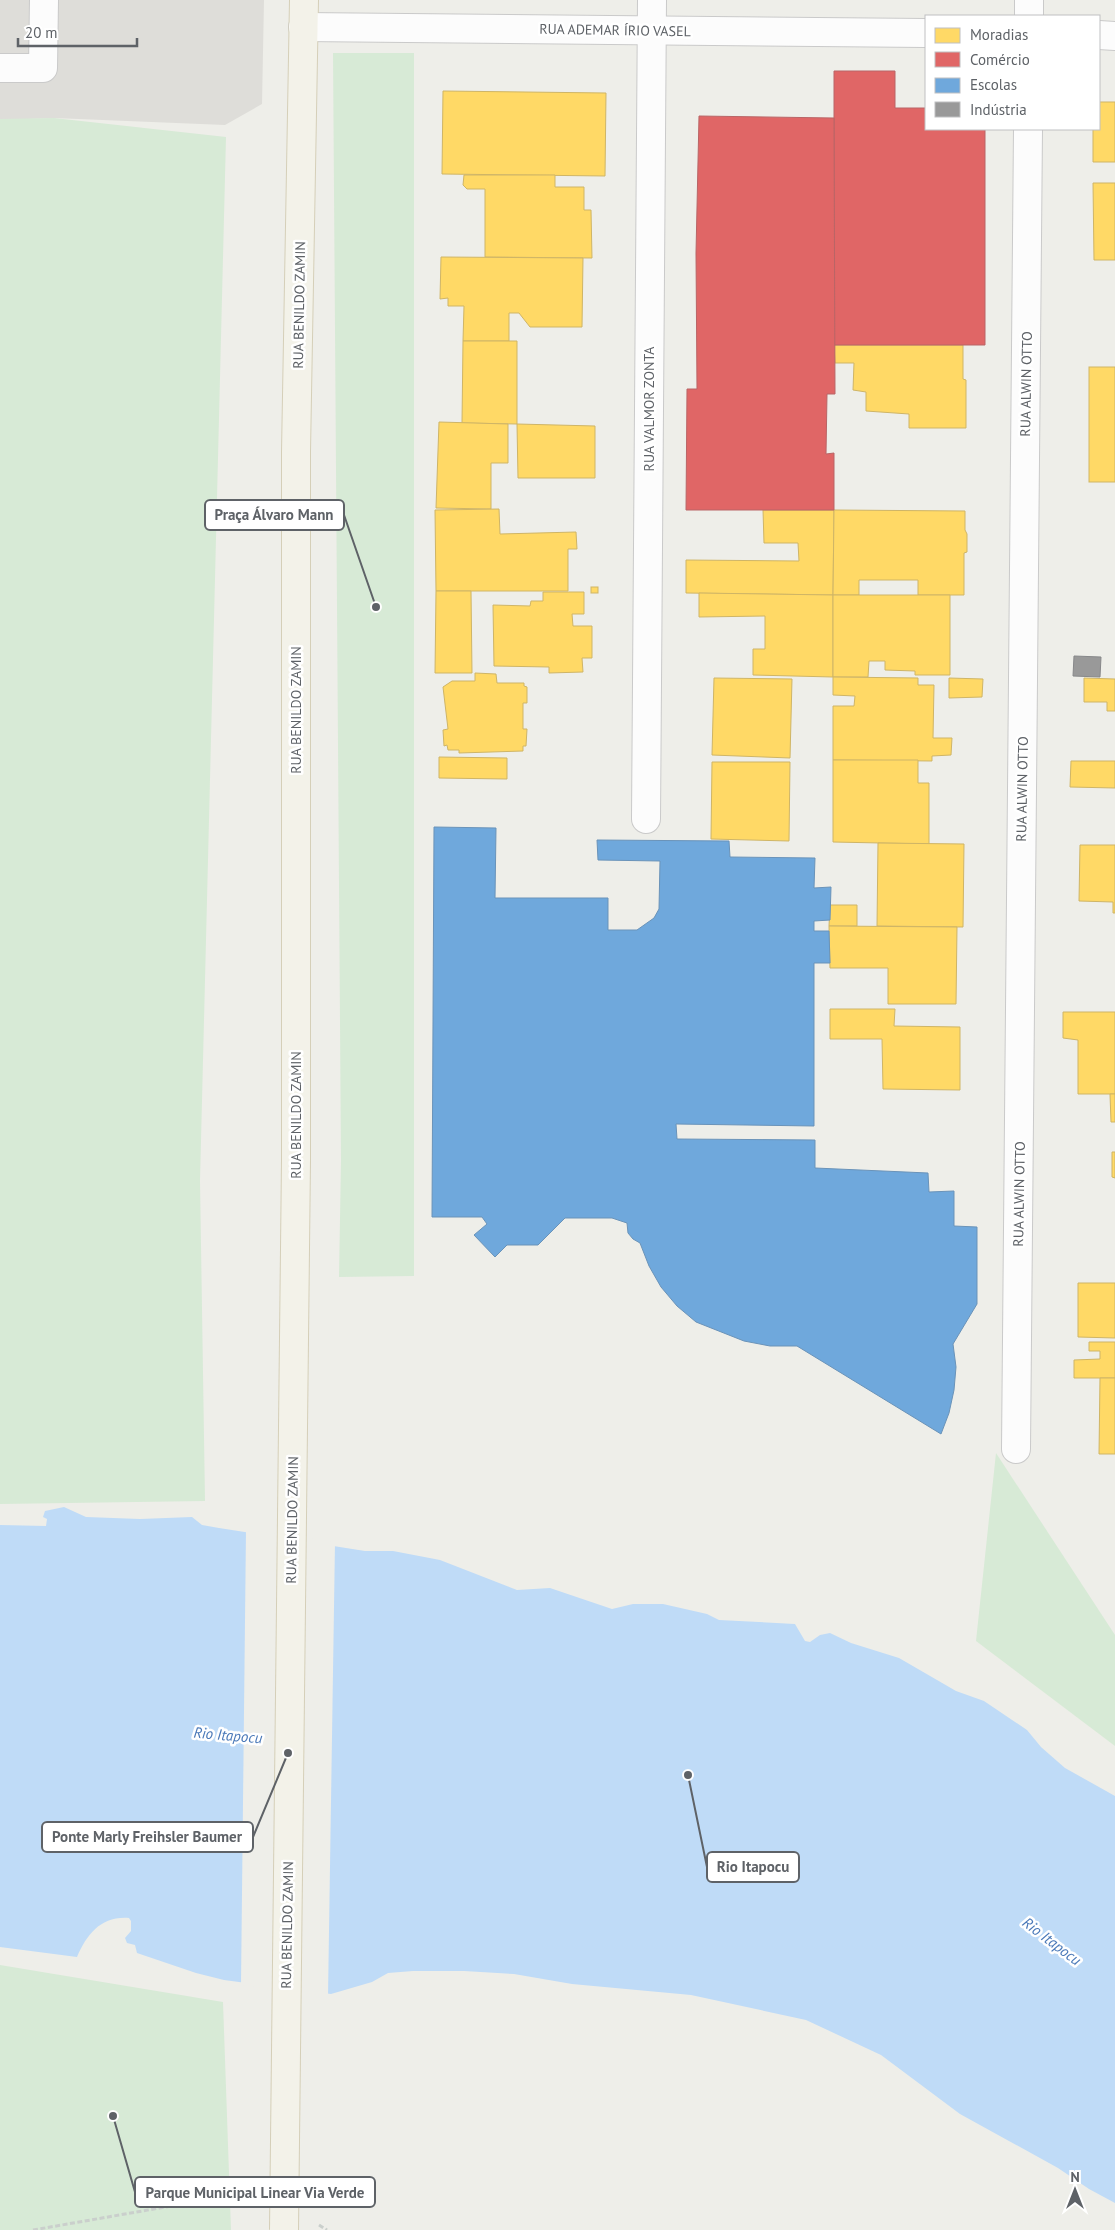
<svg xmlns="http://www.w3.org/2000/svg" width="1115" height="2230" font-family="'PT Sans',sans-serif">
	<rect width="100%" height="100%" fill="#eeeee9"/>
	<!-- industrial -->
	<path fill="#deddd9" d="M0,0H264L262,104L225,125L54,118L0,120Z"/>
	<!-- green -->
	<g fill="#d7ead6">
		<path d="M333,53H414V1276L339,1277L341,1161Z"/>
		<path d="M54,118L226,137L200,1181L205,1501L0,1504V119Z"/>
		<path d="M996,1453L1115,1635V1746L976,1641Z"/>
		<path d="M0,1965L223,2002L231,2230H0Z"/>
	</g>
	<!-- water -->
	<path fill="#bfdbf7" d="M64,1507L86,1517L140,1519L192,1517L202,1525L219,1528L365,1551H393L440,1560L517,1590L550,1588L612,1609L633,1604H663L707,1614L719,1620L795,1624L805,1641L810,1642L820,1635L830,1633L851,1643L899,1658L956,1691L984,1701L1027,1730L1041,1747L1065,1768L1115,1796V2203L1089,2189L1058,2168L960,2114L881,2055L806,2020L691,1995L572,1984L514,1974L464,1971H413L388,1973L372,1982L331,1994L224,1980L196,1973L137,1953L135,1945L127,1943L125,1938L131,1931V1921L129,1918C101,1916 87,1934 77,1957L0,1947V1525L46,1526L47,1519L43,1517L45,1511Z"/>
	<!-- pier -->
	<path fill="#eeeee9" d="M246,1530L335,1542L328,1996L241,1985Z"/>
	<!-- homes -->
	<g fill="#ffd966" stroke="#cfb566">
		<path d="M443,91L606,93L605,176L442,174Z"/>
		<path d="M1099,102H1115V162H1093V129H1099Z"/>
		<path d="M464,175H555V187H584V210H591L592,258L485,257V189H467L463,185Z"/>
		<path d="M1093,183H1115V260H1094Z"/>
		<path d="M441,257L583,258L582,327H530L519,313H509V341H463L464,306H448V298L440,299Z"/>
		<path d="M463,341H517V424L462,423Z"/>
		<path d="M834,345H963V379L966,380V428H909V414L866,411V392L853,390L854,363H835Z"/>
		<rect x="1089" y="367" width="26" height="115"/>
		<path d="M439,422L508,424V463H491V509L436,508Z"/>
		<path d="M517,424L595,426V478H518Z"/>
		<path d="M499,509L500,534L576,532L577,549H568V591H436L435,510Z"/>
		<path d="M763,510H834L833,595L686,593V560L799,561L798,543H764Z"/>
		<path d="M834,510L965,511V530L967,534V552L964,553V595H918V580H859V595H833Z"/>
		<rect x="591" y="587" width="7" height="6"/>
		<path d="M436,591H471L472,673H435Z"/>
		<path d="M543,592H584V614H572L573,626H592V658H582L583,672L549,673V667L494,666L493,605L530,606L531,601H543Z"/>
		<path d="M699,593L833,595V677L753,675V649H765V616L699,617Z"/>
		<path d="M833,595H950V675H915V671L885,670V661H869L868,677H833Z"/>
		<path d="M475,673L496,674L497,683H524V686L527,687V703H523V729H527L526,746H523V751L459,753V750H448L447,745L444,746L443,730L448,729L443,687L452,681H475Z"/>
		<path d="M833,677L918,678V685H934L933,738H952L951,755L932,756V761L833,760V706H854L855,696L833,695Z"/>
		<path d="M714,678L792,679L790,758L712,755Z"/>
		<path d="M949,678L983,679L982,697L949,698Z"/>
		<path d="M1084,678L1115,679V711H1107V702H1084Z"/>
		<path d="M439,757L507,758V779L439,778Z"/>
		<path d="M833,760H918V783H929V844L833,842Z"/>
		<path d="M1071,761H1115V788L1070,787Z"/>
		<path d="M712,762H790L789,841L711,839Z"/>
		<path d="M878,843L964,844L963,927L877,926Z"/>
		<path d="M1080,845H1115V913H1113V902L1079,901Z"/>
		<path d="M830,905H857V926H829Z"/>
		<path d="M829,926L957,927L956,1004H888V968H830Z"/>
		<path d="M830,1009H895L894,1026L960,1027V1090L883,1089L882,1039H830Z"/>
		<path d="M1063,1012H1115V1094H1078V1040L1063,1038Z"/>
		<path d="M1110,1094H1115V1122H1111Z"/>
		<path d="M1112,1152H1115V1178L1112,1177Z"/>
		<path d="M1078,1283H1115V1338L1078,1337Z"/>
		<path d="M1089,1342H1115V1378H1074V1360L1100,1359V1351H1089Z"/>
		<path d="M1100,1378H1115V1454H1099Z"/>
	</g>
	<!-- shops -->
	<g fill="#e06666" stroke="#b96566">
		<path d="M834,71H895V108H926V129H985V345H834Z"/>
		<path d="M699,116L834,118L835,394H827L826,454L834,453V510H686L687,389H697L696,253Z"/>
	</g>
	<!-- schools -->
	<path fill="#6fa8dc" stroke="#6a93b9" d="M434,827L496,828L495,898H608V930H637L654,918L659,909L660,861L598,860L597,840L729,841L730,857L815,858L814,888L831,887L830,920L814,921V931H829L830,963H814V1126L676,1124L677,1139L815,1140V1168L928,1173L929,1192L954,1191V1226L977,1227V1304L953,1344L956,1367L954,1390L949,1413L941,1434L797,1346H770L744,1341L696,1322L677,1306L661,1287L649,1266L640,1243L633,1239L628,1233L627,1223L612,1218H565L538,1245H507L495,1257L474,1235L487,1224L482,1217H432Z"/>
	<!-- industry -->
	<path fill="#999" stroke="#87888a" d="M1074,656L1101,657L1100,677L1073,676Z"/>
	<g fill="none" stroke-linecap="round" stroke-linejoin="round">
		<!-- minor casing -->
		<g stroke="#cacaca" stroke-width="30">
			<g id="minor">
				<path d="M1029,16V0"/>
				<path d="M303,27L926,33"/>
				<path d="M1099,35L1115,36"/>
				<path d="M0,68H43L44,0"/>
				<path d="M646,819L652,0"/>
				<path d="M1016,1449L1028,129"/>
			</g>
		</g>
		<!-- major casing -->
		<g stroke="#d5cfb8" stroke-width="30">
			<path id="major" d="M296,1160V452L304,0"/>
		</g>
		<!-- path -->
		<g stroke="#cacfcc" stroke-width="3" stroke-dasharray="5 2.5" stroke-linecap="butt">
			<path d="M319,2225L327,2230"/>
			<path d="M33,2230L200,2201L232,2200L250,2202"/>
		</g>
		<!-- minor -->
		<use href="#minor" stroke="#fcfcfc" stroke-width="28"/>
		<!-- major -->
		<use href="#major" stroke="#f3f2e9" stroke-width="28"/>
		<!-- major-bridge casing -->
		<g stroke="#d5cfb8" stroke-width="30" stroke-linecap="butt">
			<path id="major-bridge" d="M284,2230L296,1160"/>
		</g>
		<!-- major-bridge -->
		<use href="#major-bridge" stroke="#f3f2e9" stroke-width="28"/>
	</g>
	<g text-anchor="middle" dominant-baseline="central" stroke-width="5" stroke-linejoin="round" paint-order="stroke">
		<!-- street labels -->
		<g font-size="14" fill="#5e6267" stroke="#fff">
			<text transform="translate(615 30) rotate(1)">RUA ADEMAR ÍRIO VASEL</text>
			<text transform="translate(299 305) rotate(-89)">RUA BENILDO ZAMIN</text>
			<text transform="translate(1026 384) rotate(-89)">RUA ALWIN OTTO</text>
			<text transform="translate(649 409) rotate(-90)">RUA VALMOR ZONTA</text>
			<text transform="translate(296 710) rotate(-90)">RUA BENILDO ZAMIN</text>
			<text transform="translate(1022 789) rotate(-89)">RUA ALWIN OTTO</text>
			<text transform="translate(296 1115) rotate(-90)">RUA BENILDO ZAMIN</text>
			<text transform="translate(1019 1194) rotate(-89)">RUA ALWIN OTTO</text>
			<text transform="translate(292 1520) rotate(-89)">RUA BENILDO ZAMIN</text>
			<text transform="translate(287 1925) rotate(-89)">RUA BENILDO ZAMIN</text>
		</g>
		<!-- water labels -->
		<g font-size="15" font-style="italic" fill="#4978b8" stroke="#fff">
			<text transform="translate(228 1735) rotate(5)">Rio Itapocu</text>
			<text transform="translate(1052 1941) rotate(37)">Rio Itapocu</text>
		</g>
	</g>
	<!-- callouts -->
	<path fill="none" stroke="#5e6267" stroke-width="2" d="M376 607L344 515M288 1753L253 1837M688 1775L707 1867M113 2116L135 2192"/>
	<g fill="#5e6267" stroke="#fff" stroke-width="2">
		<circle cx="376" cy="607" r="5"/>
		<circle cx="288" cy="1753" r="5"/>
		<circle cx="688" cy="1775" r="5"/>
		<circle cx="113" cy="2116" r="5"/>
	</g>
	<g fill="#fff" stroke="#5e6267" stroke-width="2">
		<rect x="205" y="500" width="139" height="30" rx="5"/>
		<rect x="42" y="1822" width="211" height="30" rx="5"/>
		<rect x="707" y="1852" width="92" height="30" rx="5"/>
		<rect x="135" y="2177" width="240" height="30" rx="5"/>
	</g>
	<g font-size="15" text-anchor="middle" font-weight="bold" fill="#5e6267">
		<text x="274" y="520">Praça Álvaro Mann</text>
		<text x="147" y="1842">Ponte Marly Freihsler Baumer</text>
		<text x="753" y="1872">Rio Itapocu</text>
		<text x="255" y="2198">Parque Municipal Linear Via Verde</text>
	</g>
	<!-- legend -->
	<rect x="925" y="15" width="175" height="115" fill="#ffffff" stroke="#bfc0c2"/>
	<rect x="935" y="28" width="25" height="15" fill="#ffd966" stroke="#bfc0c2"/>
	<text x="970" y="40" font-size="15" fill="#5e6267">Moradias</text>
	<rect x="935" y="52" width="25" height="15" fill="#e06666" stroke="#bfc0c2"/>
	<text x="970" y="65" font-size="15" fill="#5e6267">Comércio</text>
	<rect x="935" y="78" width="25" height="15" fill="#6fa8dc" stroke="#bfc0c2"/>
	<text x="970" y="90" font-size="15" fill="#5e6267">Escolas</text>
	<rect x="935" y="102" width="25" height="15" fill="#999999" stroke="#bfc0c2"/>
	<text x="970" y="115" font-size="15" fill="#5e6267">Indústria</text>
	<!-- north arrow -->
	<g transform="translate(1075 2190)" stroke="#ffffff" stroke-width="4" paint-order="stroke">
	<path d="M0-4L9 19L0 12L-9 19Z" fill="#5e6267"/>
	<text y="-8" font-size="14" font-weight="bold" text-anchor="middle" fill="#5e6267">N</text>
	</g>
	<!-- scale -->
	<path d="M18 38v8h119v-8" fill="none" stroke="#5e6267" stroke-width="2.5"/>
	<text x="25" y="38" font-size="15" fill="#5e6267" stroke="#ffffff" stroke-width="4" paint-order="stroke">20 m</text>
</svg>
